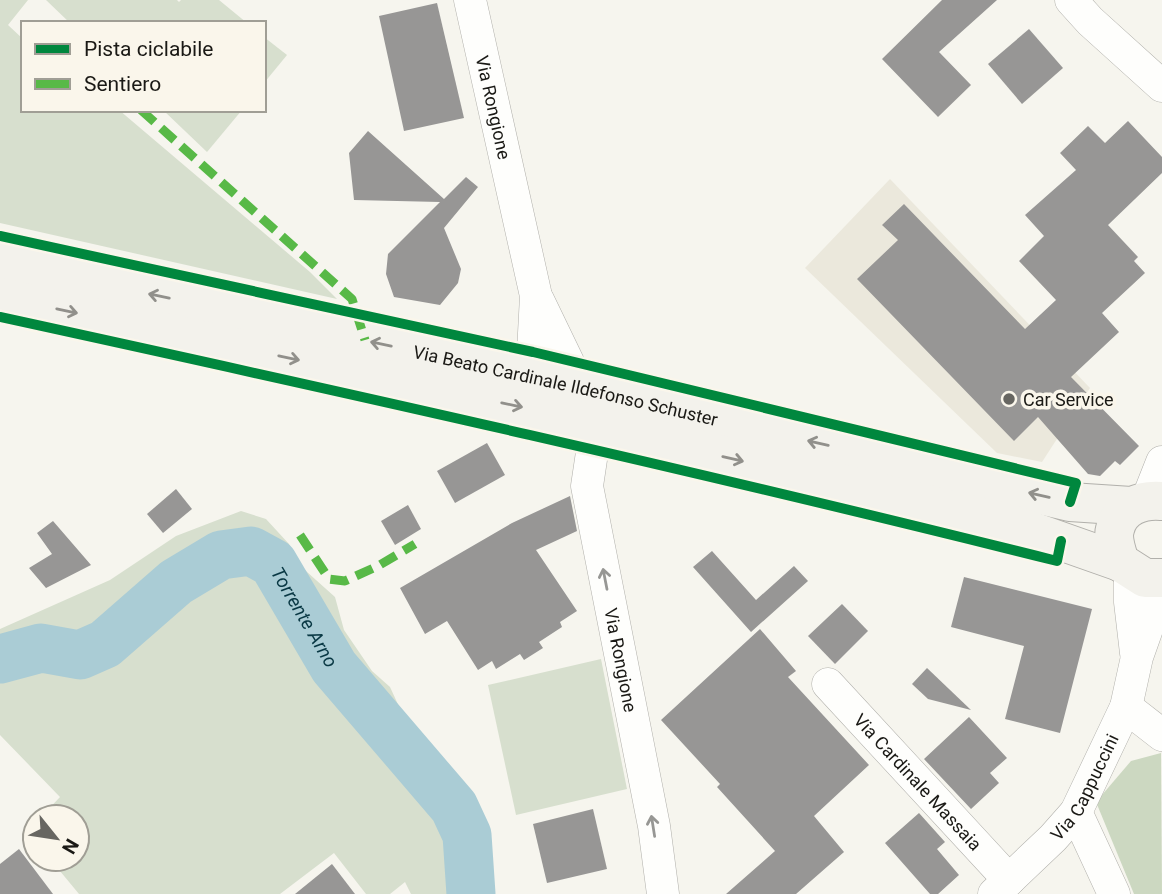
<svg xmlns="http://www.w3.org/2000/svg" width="1162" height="894" font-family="Roboto,sans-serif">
	<rect width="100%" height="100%" fill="#f6f5ee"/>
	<!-- built -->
	<path fill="#ebe8dc" d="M890,179L1090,388L1042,462L997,453L805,268Z"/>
	<!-- green -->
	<g fill="#d7dfce">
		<path d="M0,0H28L8,25L23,39V110H119L310,272L337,299L0,223Z"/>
		<path d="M46,0H177L179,2L181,0H219L247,23H70Z"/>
		<path d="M264,37L287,55L264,83Z"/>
		<path d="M163,110H242L207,152Z"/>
		<path d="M241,511L266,519L289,544L297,563L335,597L344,630L372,671L390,687L407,724L451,777L480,818L483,842L482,894H411L405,882L390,894H366L334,853L280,894H79L50,859H77V817H41L60,797L0,735V629L110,580L176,536Z"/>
		<path d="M601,659L627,789L516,815L488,685Z"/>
	</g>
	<!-- forest -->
	<path fill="#ccd8c1" d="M1161,753L1162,894H1134L1096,802L1131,761Z"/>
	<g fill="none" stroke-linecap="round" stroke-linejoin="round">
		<!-- river -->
		<path stroke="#aaccd5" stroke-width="49" id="s1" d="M0,659L41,648L80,655L105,644L176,582L221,555L251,551L273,563L334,667L454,807L467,835L471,894"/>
	</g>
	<!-- building -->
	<g fill="#979695">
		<path d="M942,0H997L939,52L971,85L938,117L882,59Z"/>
		<path d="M437,3L464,118L404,131L379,16Z"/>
		<path d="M1029,29L1063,68L1022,104L988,64Z"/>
		<path d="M1128,121L1162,157V173L1108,225L1138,257L1134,261L1145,273L1102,313L1119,332L1071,377L1139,446L1120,465L1115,461L1100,476L1088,474L1038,417L1014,441L857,279L898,240L882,225L904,204L1025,329L1056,300L1019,261L1044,236L1025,215L1076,170L1060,153L1088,126L1105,143Z"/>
		<path d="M368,131L444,199L466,177L478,187L444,228L461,269L458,283L440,305L394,297L386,274L388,254L440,202L354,200L349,153Z"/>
		<path d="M487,443L505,475L455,503L437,471Z"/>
		<path d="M176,489L192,509L163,533L147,514Z"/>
		<path d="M570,496L577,531L536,550L577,611L560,622L562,627L539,642L543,648L524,660L520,654L496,669L492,661L478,670L447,621L425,634L400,588L512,523Z"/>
		<path d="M408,505L421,529L395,545L381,521Z"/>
		<path d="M53,521L91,565L46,588L29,568L52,554L37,533Z"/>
		<path d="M712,551L756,600L794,566L808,581L751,632L693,567Z"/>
		<path d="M964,577L1092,609L1060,733L1005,719L1024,646L951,627Z"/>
		<path d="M842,604L868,631L835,664L808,636Z"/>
		<path d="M760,629L796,671L788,677L869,765L814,816L844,852L796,894H726L775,851L717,787L720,784L661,720Z"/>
		<path d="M927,668L971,710L928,699L912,684Z"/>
		<path d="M969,717L1007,758L990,773L999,783L971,809L924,759Z"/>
		<path d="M593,809L607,869L547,883L533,824Z"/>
		<path d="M919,813L945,842L937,849L959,875L938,894H930L885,843Z"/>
		<path d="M19,849L53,894H0V864Z"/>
		<path d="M332,864L355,894H295Z"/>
	</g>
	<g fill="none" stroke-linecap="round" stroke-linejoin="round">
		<!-- street casing -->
		<g stroke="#b1b0ab" stroke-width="33">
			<g id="street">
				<path id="s2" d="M470,0L536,296L533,352L518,373"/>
				<path d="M1071,0L1090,21L1162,86"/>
				<path d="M538,300L580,387"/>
				<path id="s3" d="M596,426L587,486L654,826L663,894"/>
				<path d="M1147,500L1162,462"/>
				<path d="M1130,569V602L1136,653"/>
				<path id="s4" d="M828,684L1009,880"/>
				<path d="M1126,707L1162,735"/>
				<path d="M1076,812L1114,894"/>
				<path id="s5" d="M994,894L1053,838L1076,812L1126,707L1137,657L1162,586"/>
			</g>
		</g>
		<!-- secondary casing -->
		<g stroke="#b1b0ab" stroke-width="40">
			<g id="secondary">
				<path id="s6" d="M0,261L580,387L1070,502L1131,506"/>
				<path d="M0,297L542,412L1012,524L1120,562"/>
				<path d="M1162,501C1142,499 1120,507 1115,529C1112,539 1117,552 1120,562L1145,578H1162"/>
			</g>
		</g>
		<!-- street -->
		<use href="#street" stroke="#fefefc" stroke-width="32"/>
		<!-- secondary -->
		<use href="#secondary" stroke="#f3f2ec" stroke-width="38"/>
		<!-- quiet -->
		<g stroke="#58b947" stroke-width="9" stroke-dasharray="18 9" stroke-linecap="butt">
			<path d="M141,110L352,299L365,340"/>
			<path d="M300,535L329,579L345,581L378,566L415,544"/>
		</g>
		<!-- cycleway casing -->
		<g stroke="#faf6eb" stroke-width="15">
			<g id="cycleway">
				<path d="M0,236L533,352L1076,483L1070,502"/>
				<path d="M0,317C353,394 706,473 1057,561L1061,541"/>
			</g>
		</g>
		<!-- cycleway -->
		<use href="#cycleway" stroke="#00873e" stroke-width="10"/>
	</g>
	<!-- one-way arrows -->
	<defs><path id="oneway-shaft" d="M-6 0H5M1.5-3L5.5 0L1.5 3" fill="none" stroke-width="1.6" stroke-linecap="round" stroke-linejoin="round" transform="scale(1.75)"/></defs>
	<g stroke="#91908b">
		<use href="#oneway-shaft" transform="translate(159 296) rotate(-168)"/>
		<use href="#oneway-shaft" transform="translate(67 311) rotate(12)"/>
		<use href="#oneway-shaft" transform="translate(381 344) rotate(-168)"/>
		<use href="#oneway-shaft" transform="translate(289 358) rotate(12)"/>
		<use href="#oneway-shaft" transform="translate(512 405) rotate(12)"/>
		<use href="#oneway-shaft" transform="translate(818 443) rotate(-167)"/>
		<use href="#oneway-shaft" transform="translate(733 459) rotate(13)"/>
		<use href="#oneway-shaft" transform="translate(1039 495) rotate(-167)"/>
	</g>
	<g stroke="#979794">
		<use href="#oneway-shaft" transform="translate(605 579) rotate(-101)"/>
		<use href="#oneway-shaft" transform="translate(653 826) rotate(-99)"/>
	</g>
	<!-- markers -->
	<circle fill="#676661" stroke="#faf6eb" stroke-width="2.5" cx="1009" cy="399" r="7"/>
	<g text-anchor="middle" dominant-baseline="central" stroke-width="7" stroke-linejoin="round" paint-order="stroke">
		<!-- street labels -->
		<g font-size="18" fill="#1a1915" stroke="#faf6eb">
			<text stroke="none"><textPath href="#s2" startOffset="110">Via Rongione</textPath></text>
			<text stroke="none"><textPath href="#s6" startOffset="579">Via Beato Cardinale Ildefonso Schuster</textPath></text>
			<text stroke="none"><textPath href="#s3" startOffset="238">Via Rongione</textPath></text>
			<text stroke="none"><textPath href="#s4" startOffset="133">Via Cardinale Massaia</textPath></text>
			<text stroke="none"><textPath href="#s5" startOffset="142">Via Cappuccini</textPath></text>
		</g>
		<!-- poi labels -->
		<g font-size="18" fill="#1a1915" stroke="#faf6eb" text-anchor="start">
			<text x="1023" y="399">Car Service</text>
		</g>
		<!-- water labels -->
		<g font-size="19" font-style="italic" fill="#093844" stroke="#faf6eb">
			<text stroke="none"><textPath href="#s1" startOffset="374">Torrente Arno</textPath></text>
		</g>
	</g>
	<!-- legend -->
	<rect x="21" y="21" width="245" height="91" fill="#faf6eb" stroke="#a09e95" stroke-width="2"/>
	<rect x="35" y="44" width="35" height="10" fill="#00873e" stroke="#a09e95" stroke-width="2"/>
	<text x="84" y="56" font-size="21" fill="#1a1915">Pista ciclabile</text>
	<rect x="35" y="79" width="35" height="10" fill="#58b947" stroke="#a09e95" stroke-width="2"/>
	<text x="84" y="91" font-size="21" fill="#1a1915">Sentiero</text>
	<!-- north arrow -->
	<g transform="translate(56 838) rotate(120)"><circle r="33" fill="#faf6eb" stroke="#a09e95" stroke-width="2"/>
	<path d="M0-5L12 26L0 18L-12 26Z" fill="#676661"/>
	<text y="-10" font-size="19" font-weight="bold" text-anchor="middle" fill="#1a1915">N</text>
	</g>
</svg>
